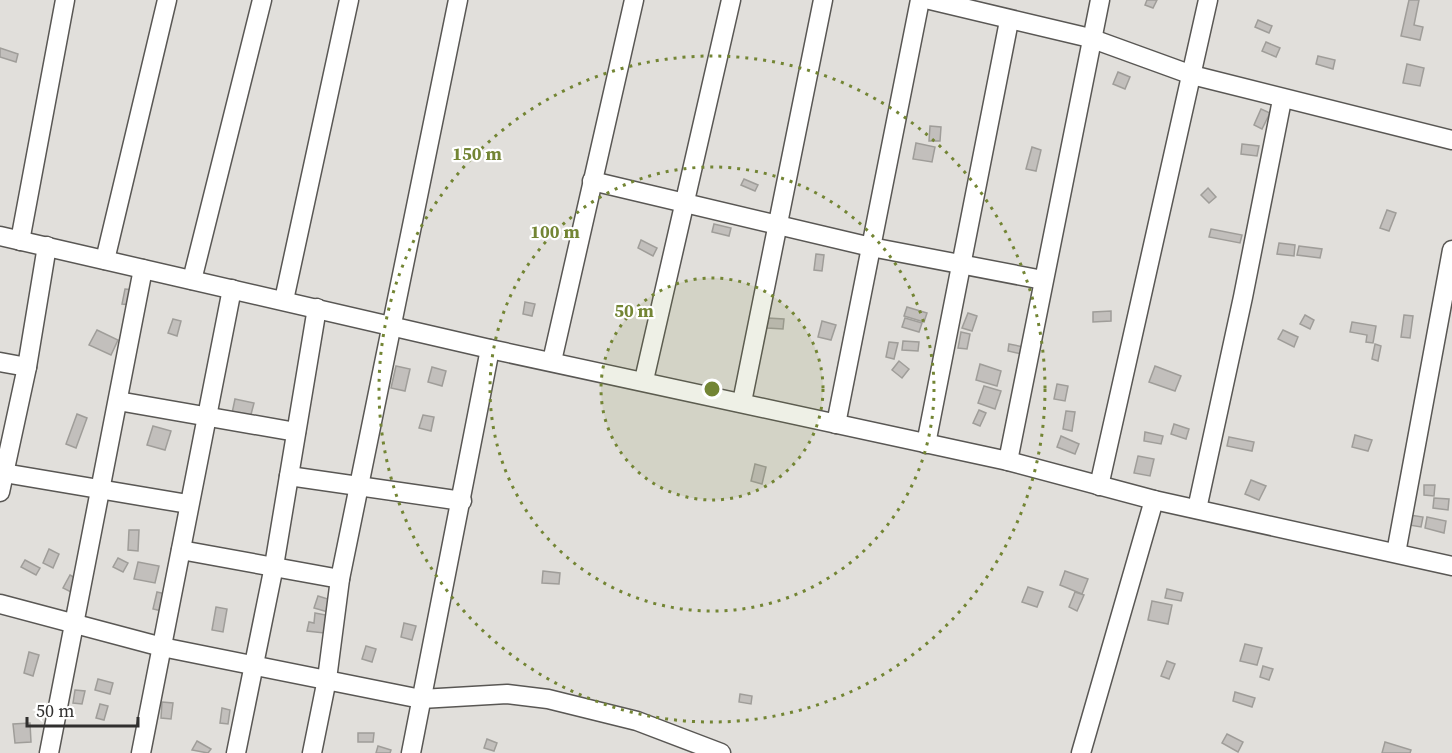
<svg xmlns="http://www.w3.org/2000/svg" width="1452" height="753" font-family="'Source Serif 4',serif">
	<rect width="100%" height="100%" fill="#e1dfdb"/>
	<!-- building -->
	<g fill="#c2bfbc" stroke="#9f9d99" stroke-width="1.5">
		<path d="M1147,0H1157L1153,8L1145,5Z"/>
		<path d="M1409,0H1419L1414,25L1423,27L1420,40L1401,36Z"/>
		<path d="M1258,20L1272,26L1269,33L1255,27Z"/>
		<path d="M1266,42L1280,48L1276,57L1262,51Z"/>
		<path d="M0,48L18,54L16,62L0,57Z"/>
		<path d="M1318,56L1335,60L1333,69L1316,64Z"/>
		<path d="M1407,64L1424,68L1420,86L1403,83Z"/>
		<path d="M1118,72L1130,77L1125,89L1113,84Z"/>
		<path d="M1261,109L1270,113L1262,129L1254,125Z"/>
		<path d="M930,126L941,127L940,141H929Z"/>
		<path d="M916,143L935,147L932,162L913,159Z"/>
		<path d="M1242,144L1259,146L1257,156L1241,154Z"/>
		<path d="M1032,147L1041,150L1036,171L1026,169Z"/>
		<path d="M744,179L758,185L755,191L741,185Z"/>
		<path d="M1208,188L1216,197L1209,203L1201,195Z"/>
		<path d="M1387,210L1396,213L1389,231L1380,228Z"/>
		<path d="M714,224L731,228L729,236L712,232Z"/>
		<path d="M1211,229L1242,235L1240,243L1209,237Z"/>
		<path d="M641,240L657,248L653,256L638,248Z"/>
		<path d="M1279,243L1295,245L1294,256L1277,254Z"/>
		<path d="M1299,246L1322,249L1320,258L1297,255Z"/>
		<path d="M816,254L824,255L822,271L814,270Z"/>
		<path d="M125,289L133,290L131,305L122,304Z"/>
		<path d="M525,302L535,304L532,316L523,314Z"/>
		<path d="M907,307L927,313L924,322L904,316Z"/>
		<path d="M1111,311V321L1093,322V312Z"/>
		<path d="M968,313L977,316L972,331L962,328Z"/>
		<path d="M1305,315L1314,320L1310,329L1300,324Z"/>
		<path d="M1404,315L1413,316L1410,338L1401,337Z"/>
		<path d="M768,318L784,319L783,329L767,328Z"/>
		<path d="M905,318L922,323L919,332L902,327Z"/>
		<path d="M173,319L181,321L177,336L168,333Z"/>
		<path d="M822,321L836,325L831,340L818,337Z"/>
		<path d="M1352,322L1376,326L1373,343L1366,342L1367,335L1350,332Z"/>
		<path d="M97,330L118,340L111,355L89,345Z"/>
		<path d="M1283,330L1298,337L1294,347L1278,339Z"/>
		<path d="M961,332L970,334L967,349L958,348Z"/>
		<path d="M903,341L919,342L918,351L902,350Z"/>
		<path d="M889,342L898,343L894,359L886,357Z"/>
		<path d="M1009,344L1024,347L1022,354L1008,351Z"/>
		<path d="M1375,344L1381,346L1378,361L1372,359Z"/>
		<path d="M899,361L909,369L902,378L892,370Z"/>
		<path d="M980,364L1001,371L997,386L976,380Z"/>
		<path d="M396,366L410,369L405,391L391,388Z"/>
		<path d="M1155,366L1181,376L1175,391L1149,382Z"/>
		<path d="M432,367L446,371L442,386L428,382Z"/>
		<path d="M1057,384L1068,386L1065,401L1054,399Z"/>
		<path d="M984,386L1001,391L995,409L978,403Z"/>
		<path d="M235,399L254,403L249,422L231,418Z"/>
		<path d="M979,410L986,413L980,426L973,423Z"/>
		<path d="M1066,411L1075,412L1072,431L1063,429Z"/>
		<path d="M77,414L87,418L76,448L66,444Z"/>
		<path d="M423,415L434,417L431,431L419,428Z"/>
		<path d="M1174,424L1189,429L1186,439L1171,434Z"/>
		<path d="M153,426L171,431L165,450L147,445Z"/>
		<path d="M1145,432L1163,436L1161,444L1144,441Z"/>
		<path d="M1355,435L1372,440L1368,451L1352,447Z"/>
		<path d="M1061,436L1079,444L1075,454L1057,447Z"/>
		<path d="M1229,437L1254,442L1252,451L1227,446Z"/>
		<path d="M1138,456L1154,459L1150,476L1134,473Z"/>
		<path d="M755,464L766,467L762,484L751,481Z"/>
		<path d="M1251,480L1266,486L1259,500L1245,494Z"/>
		<path d="M1424,485H1435L1434,496L1424,495Z"/>
		<path d="M1434,498L1449,499L1448,510L1433,508Z"/>
		<path d="M1410,515L1423,517L1421,527L1409,525Z"/>
		<path d="M1427,517L1446,521L1444,533L1425,528Z"/>
		<path d="M129,530H139L138,551L128,550Z"/>
		<path d="M49,549L59,554L53,568L43,563Z"/>
		<path d="M118,558L128,563L123,572L113,567Z"/>
		<path d="M25,560L40,568L36,575L21,567Z"/>
		<path d="M138,562L159,566L155,583L134,579Z"/>
		<path d="M543,571L560,573L559,584L542,583Z"/>
		<path d="M1065,571L1088,579L1082,594L1060,585Z"/>
		<path d="M70,575L77,579L71,592L63,588Z"/>
		<path d="M1028,587L1043,592L1037,607L1022,602Z"/>
		<path d="M1167,589L1183,593L1181,601L1165,598Z"/>
		<path d="M157,592L166,594L162,611L153,609Z"/>
		<path d="M1075,592L1084,595L1077,611L1069,607Z"/>
		<path d="M318,596L331,600L328,612L314,608Z"/>
		<path d="M1152,601L1172,605L1168,624L1148,620Z"/>
		<path d="M216,607L227,609L223,632L212,630Z"/>
		<path d="M315,613L326,615L324,633L307,631L309,622L314,623Z"/>
		<path d="M404,623L416,626L412,640L401,637Z"/>
		<path d="M1245,644L1262,648L1257,665L1240,661Z"/>
		<path d="M366,646L376,649L372,662L362,659Z"/>
		<path d="M29,652L39,655L33,676L24,673Z"/>
		<path d="M1167,661L1175,664L1169,679L1161,676Z"/>
		<path d="M1263,666L1273,669L1269,680L1260,677Z"/>
		<path d="M98,679L113,683L110,694L95,690Z"/>
		<path d="M75,690L85,691L82,704L73,703Z"/>
		<path d="M1235,692L1255,698L1252,707L1233,701Z"/>
		<path d="M740,694L752,696L751,704L739,702Z"/>
		<path d="M162,702L173,703L171,719L161,718Z"/>
		<path d="M100,704L108,706L104,720L96,718Z"/>
		<path d="M222,708L230,710L228,724L220,723Z"/>
		<path d="M30,723L31,742L15,743L13,724Z"/>
		<path d="M358,733H374L373,742H358Z"/>
		<path d="M1227,734L1243,742L1238,752L1222,743Z"/>
		<path d="M487,739L497,743L494,751L484,748Z"/>
		<path d="M197,741L211,749L208,753L192,750Z"/>
		<path d="M1385,742L1411,750L1410,753H1382Z"/>
		<path d="M378,746L391,750L390,753H376Z"/>
	</g>
	<g fill="none" stroke-linecap="round" stroke-linejoin="round">
		<!-- street casing -->
		<g stroke="#595754" stroke-width="21">
			<g id="street">
				<path d="M930,0L1090,38L1192,75L1452,140"/>
				<path d="M592,181L871,247L1043,280"/>
				<path d="M0,236L490,349L1008,461L1154,500L1452,566"/>
				<path d="M20,241L65,0"/>
				<path d="M105,260L167,0"/>
				<path d="M192,280L262,0"/>
				<path d="M284,300L349,0"/>
				<path d="M552,361L634,0"/>
				<path d="M0,362L27,367"/>
				<path d="M644,380L731,0"/>
				<path d="M118,401L296,432"/>
				<path d="M742,402L823,0"/>
				<path d="M836,424L920,0"/>
				<path d="M926,444L1009,21"/>
				<path d="M1008,461L1100,0"/>
				<path d="M4,473L188,504"/>
				<path d="M289,476L462,501"/>
				<path d="M1099,486L1208,0"/>
				<path d="M0,492L27,367L47,246"/>
				<path d="M1197,509L1243,297L1282,100"/>
				<path d="M181,550L340,579"/>
				<path d="M1396,553L1452,250"/>
				<path d="M0,604L162,647L421,699L507,694L548,699L637,721L721,753"/>
				<path d="M49,753L143,269"/>
				<path d="M141,753L232,289"/>
				<path d="M236,753L274,566L317,308"/>
				<path d="M312,753L327,679L340,579L458,0"/>
				<path d="M411,753L490,349"/>
				<path d="M1081,753L1154,500"/>
			</g>
		</g>
		<!-- street -->
		<use href="#street" stroke="#fff" stroke-width="18"/>
	</g>
	<!-- distance rings -->
	<circle cx="712" cy="389" r="111" fill="#738534" fill-opacity=".12"/>
	<g fill="none" stroke="#738534" stroke-width="3" stroke-dasharray="3 6">
		<circle cx="712" cy="389" r="111"/>
		<circle cx="712" cy="389" r="222"/>
		<circle cx="712" cy="389" r="333"/>
	</g>
	<circle cx="712" cy="389" r="9" fill="#738534" stroke="#fff" stroke-width="3"/>
	<g font-size="18" text-anchor="middle" font-weight="bold" fill="#738534" stroke="#fff" stroke-width="4.5" stroke-linejoin="round" paint-order="stroke">
		<text x="477" y="160">150 m</text>
		<text x="555" y="238">100 m</text>
		<text x="634" y="317">50 m</text>
	</g>
	<!-- scale -->
	<path d="M27 717v9h111v-9" fill="none" stroke="#302f2e" stroke-width="3"/>
	<text x="36" y="717" font-size="18" fill="#302f2e" stroke="#ffffff" stroke-width="4.5" paint-order="stroke">50 m</text>
</svg>
